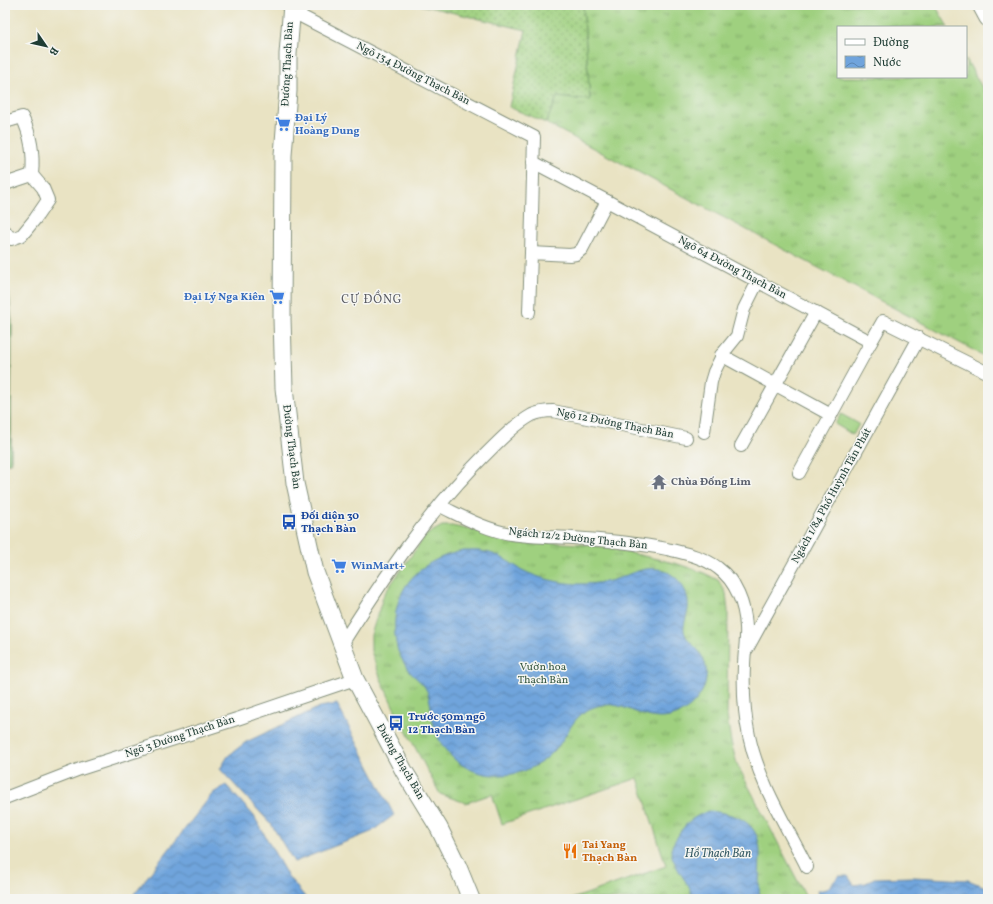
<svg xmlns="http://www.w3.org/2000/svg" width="993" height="904" font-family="Vollkorn,serif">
	<defs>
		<pattern id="grass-tufts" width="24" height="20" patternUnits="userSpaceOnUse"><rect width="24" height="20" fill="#9fd07f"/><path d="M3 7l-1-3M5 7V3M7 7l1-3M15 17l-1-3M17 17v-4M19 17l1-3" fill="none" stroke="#81aa69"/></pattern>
		<pattern id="forest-firs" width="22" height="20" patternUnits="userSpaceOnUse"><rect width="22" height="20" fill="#7fb26e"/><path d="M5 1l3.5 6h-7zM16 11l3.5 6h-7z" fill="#67925b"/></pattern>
		<pattern id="garden-dots" width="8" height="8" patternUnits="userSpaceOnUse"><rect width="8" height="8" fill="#9fd07f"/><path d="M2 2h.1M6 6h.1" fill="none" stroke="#81aa69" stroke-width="1.8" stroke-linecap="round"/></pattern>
		<pattern id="water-waves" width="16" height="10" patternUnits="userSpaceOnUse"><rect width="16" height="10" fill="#70a4dc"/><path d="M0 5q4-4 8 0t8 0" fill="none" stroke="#5b87b3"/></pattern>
	</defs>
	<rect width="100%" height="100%" fill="#f6f6f2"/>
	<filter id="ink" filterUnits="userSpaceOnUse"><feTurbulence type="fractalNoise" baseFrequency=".025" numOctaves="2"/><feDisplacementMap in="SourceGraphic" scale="8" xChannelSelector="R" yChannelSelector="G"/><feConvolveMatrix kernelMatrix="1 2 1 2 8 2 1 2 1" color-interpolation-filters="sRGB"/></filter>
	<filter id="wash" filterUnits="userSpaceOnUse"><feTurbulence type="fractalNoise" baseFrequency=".012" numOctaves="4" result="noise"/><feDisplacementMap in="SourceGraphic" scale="16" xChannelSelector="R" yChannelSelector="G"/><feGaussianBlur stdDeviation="0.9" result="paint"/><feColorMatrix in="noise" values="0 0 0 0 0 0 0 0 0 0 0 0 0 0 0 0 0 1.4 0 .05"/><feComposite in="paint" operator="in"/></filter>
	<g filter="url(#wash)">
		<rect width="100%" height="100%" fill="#e9e3c3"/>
		<!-- grass -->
		<g fill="url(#grass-tufts)" stroke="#5f865a">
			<path d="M583,5H935L948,27H838V77H966V59L988,98V358L546,123L557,97L590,100Z"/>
			<path d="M442,526H452L526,541L580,544L610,548L678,564L704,573L718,580L726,593L728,611L727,716L731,742L737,764L807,899H572L666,866L638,778L502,824L492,794L466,803L440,794L394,708L380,677L371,651V635L384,594L426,535Z"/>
		</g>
		<!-- forest -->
		<path fill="url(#forest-firs)" stroke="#4f7851" d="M5,289L9,292L12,322L11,463L5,464Z"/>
		<!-- garden -->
		<path fill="url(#garden-dots)" stroke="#5f865a" d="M421,5H583L590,100L557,97L546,123L509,107L526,30Z"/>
		<!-- pitch -->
		<path fill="#9fd07f" stroke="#5f865a" d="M841,414L859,424L853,435L835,424Z"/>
		<!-- water -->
		<g fill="url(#water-waves)" stroke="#487088">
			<path d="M463,551C470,551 478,550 485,552C499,554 510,563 522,570C540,579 559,583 579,584C589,584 600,583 610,581C629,576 647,562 667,572C680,578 690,594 688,609C687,617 683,624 684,631C686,641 695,645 700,653C716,676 700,706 676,715C645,727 626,698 597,706C571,714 570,734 554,751C541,765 521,775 502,775C468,777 440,755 433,722C431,712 431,701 427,691C423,682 415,678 409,671C405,665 401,658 398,651C395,641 394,630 395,619C398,581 426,558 463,551Z"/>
			<path d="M337,704L394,815L371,832L294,862L271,824L220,769L228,756L246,742L320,707Z"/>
			<path d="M226,785L254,816L287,875L305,897V899H130L213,793Z"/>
			<path d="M708,811C735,813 759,821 760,852C760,868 758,884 760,899H692C692,888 684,880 679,871C676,865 671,857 671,850C672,845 675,840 678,836C687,821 692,818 708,811Z"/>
			<path d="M839,876H848L854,885L866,883L874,878L913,877L968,880L988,888V899H819L817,891L827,889Z"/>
		</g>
	</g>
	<g filter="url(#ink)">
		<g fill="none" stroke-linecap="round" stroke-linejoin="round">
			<!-- street casing -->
			<g stroke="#84907c" stroke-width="14">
				<g id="street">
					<path d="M291,11L534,137L531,253"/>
					<path d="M5,122L22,117C31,135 34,155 32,175L43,188L48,200L35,219L22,235L11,239L5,231"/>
					<path d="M533,162L607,201"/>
					<path d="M5,184L32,175"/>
					<path d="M529,312L531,253L570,255L576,254L582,249L607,201L871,342L799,473"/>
					<path d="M871,342L883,321L988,373"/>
					<path d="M721,355L831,415"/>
					<path d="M704,432L711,382L714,372L724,352L737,336L744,309L758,281"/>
					<path d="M741,446L816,312"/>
					<path d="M440,506C463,517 486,530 511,534C531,537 552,537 572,538C604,540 636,543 667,549C684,553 704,557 718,568C736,581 745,605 746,627C747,640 744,653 744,666C743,690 744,713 749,736C759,783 786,825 807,867"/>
					<path d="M342,644C383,579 428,512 483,457C498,442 514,425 532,415C539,412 545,411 553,411L686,438"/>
					<path d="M747,649L919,338"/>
					<path d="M5,798L80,769L240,718L355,679"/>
				</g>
			</g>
			<!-- secondary casing -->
			<g stroke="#84907c" stroke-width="19">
				<g id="secondary">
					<path d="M292,5L288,54V91L283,155L282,318L284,388L295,483L315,572L355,679L404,771L439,828L458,867L471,899"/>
					<path d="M981,5L988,18"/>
				</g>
			</g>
			<!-- street -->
			<use href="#street" stroke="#fff" stroke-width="12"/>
			<!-- secondary -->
			<use href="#secondary" stroke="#fff" stroke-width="17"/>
		</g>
	</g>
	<!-- icons -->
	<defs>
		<g id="supermarket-bare" transform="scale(1.2)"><path d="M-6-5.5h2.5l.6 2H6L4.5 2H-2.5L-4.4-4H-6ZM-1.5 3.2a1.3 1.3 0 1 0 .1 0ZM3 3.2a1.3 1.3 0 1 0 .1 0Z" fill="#3f7fe0" stroke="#f6f6f2" stroke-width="2.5" paint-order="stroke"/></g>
		<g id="temple-bare" transform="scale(1.2)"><path d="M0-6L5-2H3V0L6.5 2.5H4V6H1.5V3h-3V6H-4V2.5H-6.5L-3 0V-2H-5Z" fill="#6b7280" stroke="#f6f6f2" stroke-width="2.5" paint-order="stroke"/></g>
		<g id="bus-bare" transform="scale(1.2)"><path d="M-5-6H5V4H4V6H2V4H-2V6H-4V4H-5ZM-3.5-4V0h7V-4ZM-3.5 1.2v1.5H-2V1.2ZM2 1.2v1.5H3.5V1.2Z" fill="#1a4fb4" stroke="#f6f6f2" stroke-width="2.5" paint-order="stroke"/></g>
		<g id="restaurant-bare" transform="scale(1.2)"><path d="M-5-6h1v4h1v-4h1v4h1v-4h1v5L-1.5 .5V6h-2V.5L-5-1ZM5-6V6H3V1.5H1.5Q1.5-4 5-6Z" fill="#e8710a" stroke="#f6f6f2" stroke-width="2.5" paint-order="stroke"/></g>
	</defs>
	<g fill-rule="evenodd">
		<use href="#supermarket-bare" x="283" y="124"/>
		<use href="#supermarket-bare" x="277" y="297"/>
		<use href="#temple-bare" x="659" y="482"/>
		<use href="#bus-bare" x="289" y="522"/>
		<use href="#supermarket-bare" x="339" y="566"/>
		<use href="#bus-bare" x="396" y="723"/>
		<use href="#restaurant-bare" x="570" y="851"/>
	</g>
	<g text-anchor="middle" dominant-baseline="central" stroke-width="3" stroke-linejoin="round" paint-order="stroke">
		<!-- street labels -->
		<g font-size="11" fill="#1f3d34" stroke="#f6f6f2">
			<text transform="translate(288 64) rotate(-87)">Đường Thạch Bàn</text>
			<text transform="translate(413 74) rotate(27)">Ngõ 134 Đường Thạch Bàn</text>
			<text transform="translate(732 268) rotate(28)">Ngõ 64 Đường Thạch Bàn</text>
			<text transform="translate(615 424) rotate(11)">Ngõ 12 Đường Thạch Bàn</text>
			<text transform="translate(291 447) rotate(83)">Đường Thạch Bàn</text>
			<text transform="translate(832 496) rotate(-61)">Ngách 1/84 Phố Huỳnh Tấn Phát</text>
			<text transform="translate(578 539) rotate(6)">Ngách 12/2 Đường Thạch Bàn</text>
			<text transform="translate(180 737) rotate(-18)">Ngõ 3 Đường Thạch Bàn</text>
			<text transform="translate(400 762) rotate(60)">Đường Thạch Bàn</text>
		</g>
		<!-- shop labels -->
		<g font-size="11" font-weight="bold" fill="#366cbe" stroke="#f6f6f2" text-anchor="start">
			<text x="295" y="118">Đại Lý<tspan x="295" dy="13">Hoàng Dung</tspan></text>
			<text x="265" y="297" text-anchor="end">Đại Lý Nga Kiên</text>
			<text x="351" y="566">WinMart+</text>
		</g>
		<!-- worship labels -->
		<g font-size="11" font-weight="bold" fill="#5b616d" stroke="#f6f6f2" text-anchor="start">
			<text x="671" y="482">Chùa Đống Lim</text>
		</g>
		<!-- transit labels -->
		<g font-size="11" font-weight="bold" fill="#164399" stroke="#f6f6f2" text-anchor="start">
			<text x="301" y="516">Đối diện 30<tspan x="301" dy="13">Thạch Bàn</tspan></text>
			<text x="408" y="717">Trước 50m ngõ<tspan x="408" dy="13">12 Thạch Bàn</tspan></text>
		</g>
		<!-- park labels -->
		<g font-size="11" fill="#395a43" stroke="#f6f6f2">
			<text x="543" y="667">Vườn hoa<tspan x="543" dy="13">Thạch Bàn</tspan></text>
		</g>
		<!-- food labels -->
		<g font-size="11" font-weight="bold" fill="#c56008" stroke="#f6f6f2" text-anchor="start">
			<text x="582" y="845">Tai Yang<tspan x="582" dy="13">Thạch Bàn</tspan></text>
		</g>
		<!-- neighbourhood labels -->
		<g font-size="12" letter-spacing="1" fill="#595b62" stroke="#f6f6f2">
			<text x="372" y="300">CỰ ĐỒNG</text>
		</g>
		<!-- water labels -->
		<g font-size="12" font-style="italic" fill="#375c66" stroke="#f6f6f2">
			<text x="718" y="854">Hồ Thạch Bàn</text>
		</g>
	</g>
	<!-- margin -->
	<rect width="993" height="904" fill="none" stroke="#f6f6f2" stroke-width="20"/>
	<!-- legend -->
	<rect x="837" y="26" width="130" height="52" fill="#f6f6f2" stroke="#a0aca6"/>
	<rect x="845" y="39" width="20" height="6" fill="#ffffff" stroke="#a0aca6"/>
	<text x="873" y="46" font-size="12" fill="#1f3d34">Đường</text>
	<rect x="845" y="56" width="20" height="12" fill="url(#water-waves)" stroke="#a0aca6"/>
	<text x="873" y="66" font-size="12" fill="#1f3d34">Nước</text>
	<!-- north arrow -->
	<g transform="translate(46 46) rotate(124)" stroke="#f6f6f2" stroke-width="3" paint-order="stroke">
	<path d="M0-3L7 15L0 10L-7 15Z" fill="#1f3d34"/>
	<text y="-6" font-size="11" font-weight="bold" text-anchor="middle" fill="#1f3d34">B</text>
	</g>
</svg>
